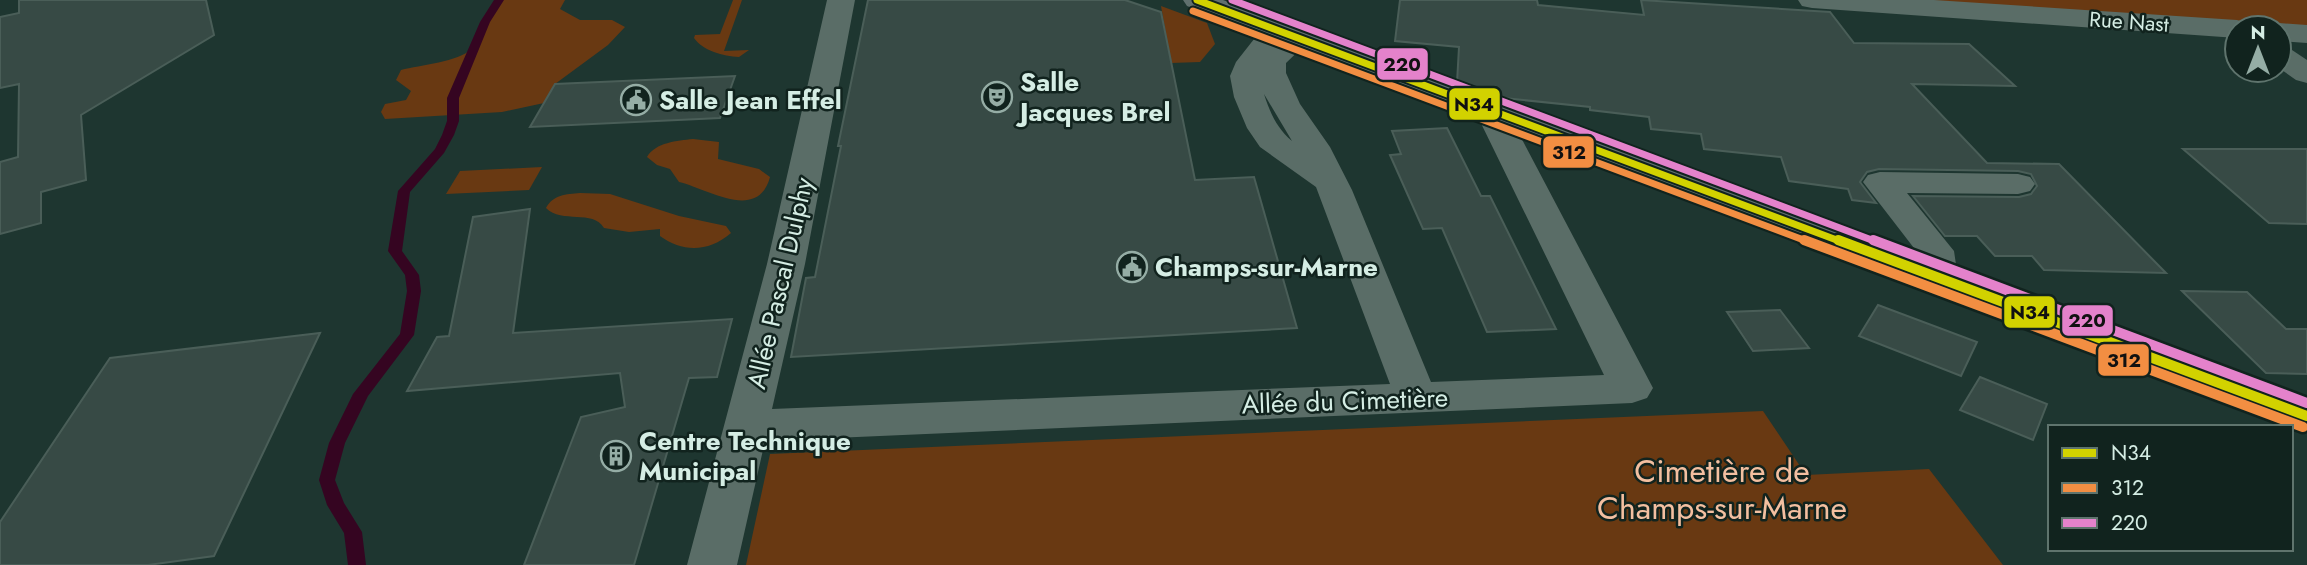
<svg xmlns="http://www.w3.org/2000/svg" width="2307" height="565" font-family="Jost,sans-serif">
	<rect width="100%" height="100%" fill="#1e3630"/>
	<!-- green -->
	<g fill="#693912">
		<path d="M499,0H565L560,9L580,20H612L625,27L608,45L555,84L544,103L502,112L385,119L381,112L385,104L406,100L411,91L396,80L401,70C420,65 459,62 471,49C478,42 491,12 499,0Z"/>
		<path d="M733,0H742L724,51L749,50L739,57C723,56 703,51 694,38L695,35L720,34Z"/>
		<path d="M1922,0H2307V29Z"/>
		<path d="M1161,6L1207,23L1215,44L1200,62L1171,63Z"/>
		<path d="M693,139L719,142L718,159L759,169L770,177C758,223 706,188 679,182L670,169L657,165L647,157C656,142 677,141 693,139Z"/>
		<path d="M542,167L529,190L446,194L460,171Z"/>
		<path d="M580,193L610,194L679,216L726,226L731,233C709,252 683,253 660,236V229L629,232L604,228C593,209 562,224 546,208C553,195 566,194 580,193Z"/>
		<path d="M1763,411L1806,475L1929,469L2003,565H746L770,454Z"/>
	</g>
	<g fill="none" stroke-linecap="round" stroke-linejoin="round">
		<!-- stream -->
		<path fill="#350521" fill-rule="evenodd" d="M494,0H504L490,22L459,98V121L454,135L444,153L410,192L402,251L419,275L421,291L414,335L368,396L345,443L335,480L344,503L362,532L366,565H348L344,533L327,505L319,480L329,443L353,394L400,334L407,291L405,275L388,251L398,191L435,149L442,135L447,121V98L480,22Z"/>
	</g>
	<!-- building -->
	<g fill="#374a45" stroke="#4a5e58" stroke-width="2">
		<path d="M19,0H206L214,35L81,115L86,180L41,192V223L0,234V162L18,157L19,84L0,88V17L19,13Z"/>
		<path d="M868,0H1125L1161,12L1195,180L1254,177L1297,328L791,357L806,278L815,277L841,146H838Z"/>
		<path d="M1400,0H1537L1538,5L1644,15L1641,0L1830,12L1854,43L1969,44L2015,86L1912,84L1987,163L2059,164L2166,273L2044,270L2032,256H1995L1977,236H1945L1913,196L2019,197L2031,194L2037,186L2031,174L2018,171L1879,169L1867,172L1860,182L1876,203L1852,200L1848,189L1789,181L1781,157L1704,149L1701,134L1651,129L1649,117L1590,110V107L1494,97L1457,83L1459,47L1395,41Z"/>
		<path d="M735,76L720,118L530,127L555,84Z"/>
		<path d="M1447,128L1481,196H1490L1556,329L1487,332L1442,228L1423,229L1390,155L1401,154L1392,131Z"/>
		<path d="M2183,149H2307V224L2269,223Z"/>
		<path d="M530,209L513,333L732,319L717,377L689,378L634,565H524L581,417L625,407L620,373L407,391L437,337L449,336L473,217Z"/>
		<path d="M2182,291L2247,292L2286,329H2307V374L2266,373Z"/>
		<path d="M1878,305L1977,342L1961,376L1859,336Z"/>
		<path d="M1780,310L1809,348L1753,351L1727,312Z"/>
		<path d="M320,333L214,556L148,565H0V522L110,358Z"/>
		<path d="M1980,377L2047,404L2033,440L1960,410Z"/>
	</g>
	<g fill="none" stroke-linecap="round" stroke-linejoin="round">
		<!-- street -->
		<g fill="#5a6d67" fill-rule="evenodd">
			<path d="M827,0H855L805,264L772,409L1390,384L1316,187L1260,147L1247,128L1234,97L1230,76L1236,62L1258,34L1268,31L1278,34L1281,38C1290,30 1297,29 1308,32L1312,38L1286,63V73L1300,104L1330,147L1352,190L1431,382L1604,375L1474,109L1479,102L1490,99L1501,102L1506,109L1653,388L1647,398L1632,403L765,441L737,565H687L767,264ZM1264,94L1292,141C1277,128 1270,113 1264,94Z"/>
			<path d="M1798,0H1934L2237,20L2247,23L2251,28H2237V38L1812,8L1802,6Z"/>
			<path d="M2279,23L2307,25V43L2279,41V28H2267Z"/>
			<path d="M2279,45L2289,48L2307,60V83L2296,80L2279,68Z"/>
			<path d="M1880,172L2018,174L2030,177L2035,184L2030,191L2018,194L1907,193L1954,251L1958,278L1953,286L1939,290L1925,286L1920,278L1917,252L1863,182L1868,175Z"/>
		</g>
		<!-- secondary -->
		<path fill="#60706e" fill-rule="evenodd" d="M1183,0H1223L2307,399V431L1187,6Z"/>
		<!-- bus-1-far1 casing -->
		<g stroke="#11231e" stroke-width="11">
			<path id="bus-1-far1" d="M1197,0L1842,242"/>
		</g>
		<!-- bus-1 casing -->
		<g stroke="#11231e" stroke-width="15">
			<path id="bus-1" d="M1838,240L2307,416"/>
		</g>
		<!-- bus-2-far1 casing -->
		<g stroke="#11231e" stroke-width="11">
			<path id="bus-2-far1" d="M1193,11L1809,242"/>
		</g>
		<!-- bus-2 casing -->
		<g stroke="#11231e" stroke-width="15">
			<path id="bus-2" d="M1804,240L2303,427"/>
		</g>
		<!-- bus-3-far1 casing -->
		<g stroke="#11231e" stroke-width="11">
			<path id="bus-3-far1" d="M1232,0L1877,242"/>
		</g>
		<!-- bus-3 casing -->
		<g stroke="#11231e" stroke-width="15">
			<path id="bus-3" d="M1873,240L2307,403"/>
		</g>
		<!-- bus-1-far1 -->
		<use href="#bus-1-far1" stroke="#d2d200" stroke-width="7"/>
		<!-- bus-1 -->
		<use href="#bus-1" stroke="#d2d200" stroke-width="10"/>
		<!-- bus-2-far1 -->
		<use href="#bus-2-far1" stroke="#f28e42" stroke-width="7"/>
		<!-- bus-2 -->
		<use href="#bus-2" stroke="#f28e42" stroke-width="10"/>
		<!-- bus-3-far1 -->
		<use href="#bus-3-far1" stroke="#e482cb" stroke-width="7"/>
		<!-- bus-3 -->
		<use href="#bus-3" stroke="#e482cb" stroke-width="10"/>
	</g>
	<!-- icons -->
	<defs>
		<g id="theatre-ring" transform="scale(1.575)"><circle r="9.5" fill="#11231e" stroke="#95ada5" stroke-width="1.5"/><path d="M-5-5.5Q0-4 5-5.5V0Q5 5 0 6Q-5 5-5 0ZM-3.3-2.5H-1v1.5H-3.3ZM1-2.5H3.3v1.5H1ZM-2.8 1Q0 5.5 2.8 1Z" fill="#95ada5"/></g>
		<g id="civic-ring" transform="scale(1.575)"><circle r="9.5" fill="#11231e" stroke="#95ada5" stroke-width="1.5"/><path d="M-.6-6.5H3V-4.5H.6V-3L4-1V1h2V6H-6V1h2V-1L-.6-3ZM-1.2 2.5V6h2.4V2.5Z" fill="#95ada5"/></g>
		<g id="building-ring" transform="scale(1.575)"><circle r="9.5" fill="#11231e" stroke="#95ada5" stroke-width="1.5"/><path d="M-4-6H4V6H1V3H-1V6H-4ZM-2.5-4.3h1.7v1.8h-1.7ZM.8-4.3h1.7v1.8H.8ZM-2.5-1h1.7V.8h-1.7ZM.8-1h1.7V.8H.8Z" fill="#95ada5"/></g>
	</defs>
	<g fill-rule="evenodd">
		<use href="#theatre-ring" x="997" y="97"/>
		<use href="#civic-ring" x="636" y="100"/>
		<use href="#civic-ring" x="1132" y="267"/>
		<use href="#building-ring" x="616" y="456"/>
	</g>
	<g text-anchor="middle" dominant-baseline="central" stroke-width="5" stroke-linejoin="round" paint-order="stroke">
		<!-- far-street labels -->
		<g font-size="21" fill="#d5ede4" stroke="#11231e">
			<text transform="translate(2129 22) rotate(4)">Rue Nast</text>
		</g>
		<!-- poi labels -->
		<g font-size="26" font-weight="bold" fill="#d5ede4" stroke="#11231e" text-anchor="start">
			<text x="1020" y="82">Salle<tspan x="1020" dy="30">Jacques Brel</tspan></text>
			<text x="659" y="100">Salle Jean Effel</text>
			<text x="1155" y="267">Champs-sur-Marne</text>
			<text x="639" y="441">Centre Technique<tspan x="639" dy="30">Municipal</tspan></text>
		</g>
		<!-- street labels -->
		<g font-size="26" fill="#d5ede4" stroke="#11231e">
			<text transform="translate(780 283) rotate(-77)">Allée Pascal Dulphy</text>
			<text transform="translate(1345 401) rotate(-2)">Allée du Cimetière</text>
		</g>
		<!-- near-park labels -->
		<g font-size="32" fill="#f3bfa0" stroke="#11231e">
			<text x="1722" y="471">Cimetière de<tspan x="1722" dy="37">Champs-sur-Marne</tspan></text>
		</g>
	</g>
	<g stroke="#11231e" stroke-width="2.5">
		<rect x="1376" y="47" width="53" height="34" rx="7" fill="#e482cb"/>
		<rect x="1448" y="87" width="53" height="34" rx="7" fill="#d2d200"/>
		<rect x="1542" y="135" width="53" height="34" rx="7" fill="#f28e42"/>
		<rect x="2003" y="295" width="53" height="34" rx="7" fill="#d2d200"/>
		<rect x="2061" y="304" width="53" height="33" rx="7" fill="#e482cb"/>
		<rect x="2097" y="343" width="53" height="34" rx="7" fill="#f28e42"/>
	</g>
	<g font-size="19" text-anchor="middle" font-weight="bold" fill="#111">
		<text x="1402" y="71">220</text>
		<text x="1474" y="111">N34</text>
		<text x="1569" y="159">312</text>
		<text x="2030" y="319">N34</text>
		<text x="2087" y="327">220</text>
		<text x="2124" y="367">312</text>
	</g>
	<!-- legend -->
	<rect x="2048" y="425" width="245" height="126" fill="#11231e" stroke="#5f746d" stroke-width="2"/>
	<rect x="2062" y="448" width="35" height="10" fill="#d2d200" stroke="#5f746d" stroke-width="2"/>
	<text x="2111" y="460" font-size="21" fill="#d5ede4">N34</text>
	<rect x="2062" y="483" width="35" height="10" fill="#f28e42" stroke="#5f746d" stroke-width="2"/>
	<text x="2111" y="495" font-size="21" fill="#d5ede4">312</text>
	<rect x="2062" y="518" width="35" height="10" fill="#e482cb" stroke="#5f746d" stroke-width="2"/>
	<text x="2111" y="530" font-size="21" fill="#d5ede4">220</text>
	<!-- north arrow -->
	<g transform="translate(2258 49)"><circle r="33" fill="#11231e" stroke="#5f746d" stroke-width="2"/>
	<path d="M0-5L12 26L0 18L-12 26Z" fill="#95ada5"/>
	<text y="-10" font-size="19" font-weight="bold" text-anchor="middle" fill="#d5ede4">N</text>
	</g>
</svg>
